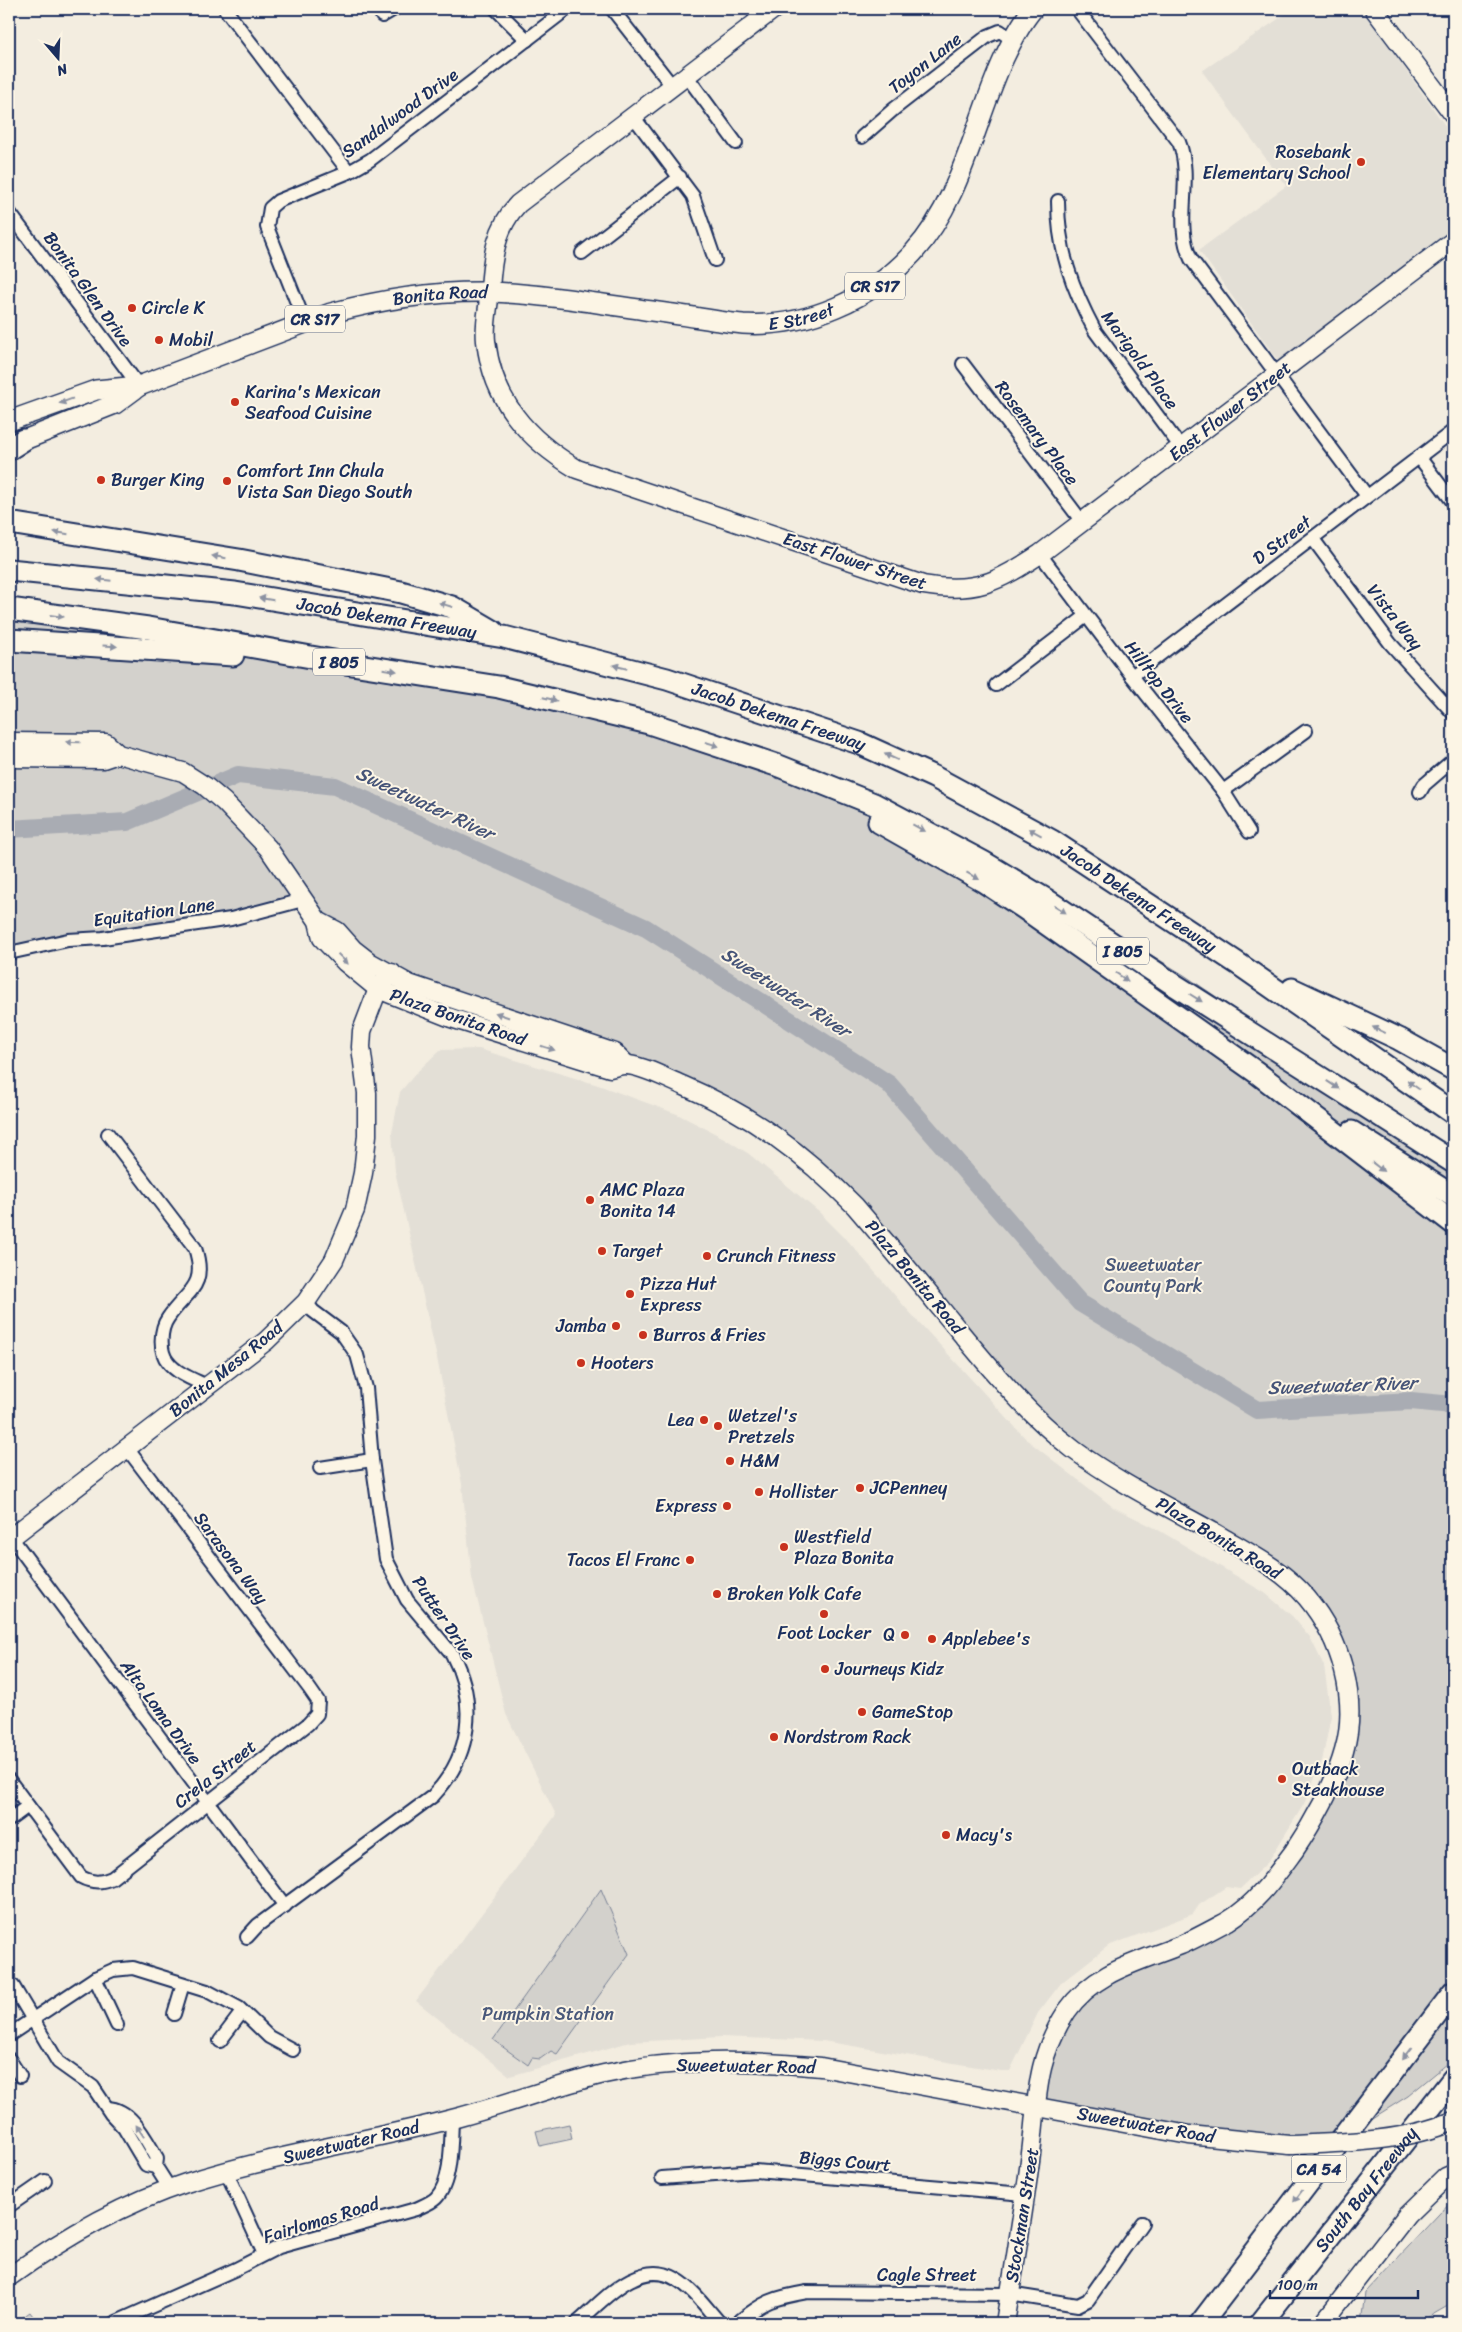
<svg xmlns="http://www.w3.org/2000/svg" width="1462" height="2332" font-family="Sriracha,sans-serif">
	<rect width="100%" height="100%" fill="#f3ede0"/>
	<filter id="ink" filterUnits="userSpaceOnUse"><feTurbulence type="fractalNoise" baseFrequency=".02" numOctaves="2"/><feDisplacementMap in="SourceGraphic" scale="10" xChannelSelector="R" yChannelSelector="G"/><feConvolveMatrix kernelMatrix="1 2 1 2 8 2 1 2 1" color-interpolation-filters="sRGB"/></filter>
	<g filter="url(#ink)">
		<!-- built -->
		<g fill="#e3dfd6">
			<path d="M1293,9H1363L1453,137V229L1279,362L1199,250L1286,186L1202,71Z"/>
			<path d="M479,1049L598,1085L677,1114L724,1138L749,1154L820,1213L849,1242L904,1306L1027,1440L1113,1507L1155,1528L1265,1593L1292,1616L1310,1637L1324,1666L1331,1716L1322,1761L1304,1804L1268,1862L1240,1889L1226,1887L1199,1905L1193,1914L1108,1946L1061,1983L1038,2013L1010,2071H1001L823,2041L721,2037L630,2042L510,2076L416,2001L556,1815L506,1714L472,1578L462,1484L437,1358L395,1171L392,1133L400,1092L417,1072L440,1050Z"/>
		</g>
		<!-- green -->
		<g fill="#d3d1cc" stroke="#778095">
			<path d="M9,617L147,634L649,723L991,857L1184,975L1329,1073L1453,1152V2059L1408,2096L1365,2123L1324,2141L1288,2146L1036,2106L1072,2005L1248,1906L1338,1770L1348,1691L1310,1602L1057,1436L861,1212L720,1102L424,1002L380,984L300,896L230,919L9,952Z"/>
			<path d="M601,1889L629,1954L557,2054L551,2051L540,2059L532,2058L528,2065L493,2040Z"/>
			<path d="M569,2124L572,2139L540,2146L536,2131Z"/>
			<path d="M1453,2199V2303L1418,2323H1361L1365,2293Z"/>
			<path d="M30,2312L38,2323H19L17,2321Z"/>
		</g>
		<g fill="none" stroke-linecap="round" stroke-linejoin="round">
			<!-- river -->
			<path stroke="#a9acb3" stroke-width="18" d="M9,829L127,822L238,775L335,786L646,928L889,1084L1080,1303L1257,1410L1411,1401L1453,1405"/>
			<!-- street casing -->
			<g stroke="#1b2f5e" stroke-width="16">
				<g id="street">
					<path d="M225,9L349,172"/>
					<path d="M496,9L527,40"/>
					<path d="M612,9L673,87"/>
					<path d="M752,9L760,20"/>
					<path d="M1077,9L1179,142C1194,180 1173,222 1191,259L1367,496"/>
					<path d="M382,16L394,9"/>
					<path d="M686,75L736,143"/>
					<path d="M633,116L693,196L715,260"/>
					<path d="M862,137L894,109L988,36L1000,31L1013,40"/>
					<path d="M1058,201C1058,250 1072,288 1095,331L1182,449"/>
					<path d="M9,212L139,386"/>
					<path d="M582,253L680,177"/>
					<path d="M305,323L267,227L270,208L278,201L349,172L370,160L567,9"/>
					<path d="M963,364L1083,523"/>
					<path d="M1419,457L1453,502"/>
					<path d="M1313,539L1390,643L1453,713"/>
					<path d="M1040,554L1132,676L1223,791L1249,832"/>
					<path d="M1132,676L1453,431"/>
					<path d="M996,685L1086,616"/>
					<path d="M1223,791L1306,731"/>
					<path d="M1420,792L1424,785L1453,760"/>
					<path d="M9,953L68,940L103,938L231,919L303,900"/>
					<path d="M108,1134L195,1248C208,1288 186,1291 168,1318C160,1329 159,1352 168,1362C177,1374 195,1380 207,1386"/>
					<path d="M320,1468L372,1460"/>
					<path d="M11,1537L285,1906"/>
					<path d="M9,1780L81,1877C92,1883 101,1883 112,1878L308,1724L317,1714L318,1701L309,1688L126,1447"/>
					<path d="M9,1820L28,1806"/>
					<path d="M247,1937L258,1925L433,1796C471,1756 478,1703 452,1654L407,1600L386,1559L372,1460L366,1388L357,1355L341,1332L313,1311L306,1302"/>
					<path d="M95,1978L117,2025"/>
					<path d="M13,1986L58,2062L93,2087L111,2114L124,2128L146,2165L156,2167"/>
					<path d="M174,2014L183,1984"/>
					<path d="M9,2035L95,1978L113,1970L133,1968L207,1991L239,2008L269,2037L293,2050"/>
					<path d="M220,2041L242,2012"/>
					<path d="M9,2059L20,2076"/>
					<path d="M108,2108C132,2109 146,2140 157,2158L156,2167L170,2189"/>
					<path d="M226,2171L264,2254"/>
					<path d="M662,2178L755,2171L1025,2194"/>
					<path d="M9,2206L45,2181"/>
					<path d="M114,2323L236,2269L279,2247L416,2209C422,2206 431,2203 436,2198C452,2182 451,2140 452,2119"/>
					<path d="M577,2323C603,2301 639,2257 676,2279C694,2289 707,2309 720,2323"/>
					<path d="M737,2323C764,2301 773,2298 807,2292L1009,2294L1078,2305L1088,2300L1142,2223"/>
				</g>
			</g>
			<!-- secondary casing -->
			<g stroke="#1b2f5e" stroke-width="21">
				<g id="secondary">
					<path d="M774,9L518,204C496,227 492,258 490,289C489,306 484,323 486,341C493,401 527,439 577,469L923,585C975,594 998,582 1040,554L1453,241"/>
					<path d="M1374,9L1453,114"/>
					<path d="M9,742L106,743L118,754L183,772L205,786L224,802L268,848L318,921L322,938L345,962L378,989L451,1018L610,1068C615,1067 623,1064 628,1065C646,1067 665,1078 682,1085C752,1115 802,1152 855,1206C886,1242 916,1278 946,1315C986,1363 1024,1412 1074,1450C1120,1484 1173,1509 1222,1537C1253,1555 1284,1571 1307,1598C1341,1639 1359,1699 1344,1751C1335,1784 1313,1823 1294,1851C1274,1878 1257,1903 1228,1921C1213,1929 1197,1938 1181,1945C1139,1962 1095,1971 1067,2011C1033,2062 1038,2104 1030,2161C1023,2215 1014,2269 1005,2323"/>
					<path d="M9,758L103,759L118,754"/>
					<path d="M318,921L337,931L353,949L371,963L409,984L615,1053L627,1065"/>
					<path d="M9,1539L266,1341L306,1302L334,1260L355,1210L363,1173L367,1135V1093L361,1047L362,1031L378,989L392,973"/>
					<path d="M9,2277C63,2238 122,2204 186,2183C273,2155 364,2142 452,2119C503,2106 553,2086 604,2074C675,2058 749,2060 821,2067L1189,2135L1289,2145"/>
					<path d="M1323,2323L1407,2215L1446,2177L1453,2174"/>
				</g>
			</g>
			<!-- primary casing -->
			<g stroke="#1b2f5e" stroke-width="22">
				<g id="primary">
					<path id="s1" d="M9,421L96,390L139,386L331,313C383,299 435,291 488,292C550,294 612,306 673,314C696,317 720,322 743,324C806,328 871,299 913,253C962,199 974,123 1004,58C1012,41 1021,23 1033,9"/>
					<path d="M9,446L115,404L138,387"/>
				</g>
			</g>
			<!-- highway casing -->
			<g stroke="#1b2f5e" stroke-width="25">
				<g id="highway">
					<path d="M9,449L23,440"/>
					<path d="M9,523L239,560L401,592L452,607L493,631"/>
					<path id="s2" d="M9,570L235,593L504,637L667,679L859,743L934,777L1052,841L1237,963L1453,1113"/>
					<path d="M9,609L148,628L339,662L499,687L649,723L779,766L874,804L983,862L1045,899L1170,982L1453,1162"/>
					<path d="M9,640L233,655"/>
					<path d="M879,822L983,881L1024,908L1256,1072L1453,1223"/>
					<path d="M1292,989L1399,1039L1453,1069"/>
					<path d="M1352,1132L1453,1196"/>
					<path d="M1201,2323L1453,1993"/>
					<path id="s3" d="M1261,2323L1453,2079"/>
				</g>
			</g>
			<!-- street -->
			<use href="#street" stroke="#fcf5e5" stroke-width="12"/>
			<!-- secondary -->
			<use href="#secondary" stroke="#fcf5e5" stroke-width="18"/>
			<!-- primary -->
			<use href="#primary" stroke="#fcf5e5" stroke-width="19"/>
			<!-- highway -->
			<use href="#highway" stroke="#fcf5e5" stroke-width="21"/>
			<!-- secondary-bridge casing -->
			<g stroke="#1b2f5e" stroke-width="21" stroke-linecap="butt">
				<path id="secondary-bridge" d="M1289,2145C1342,2143 1404,2142 1453,2121"/>
			</g>
			<!-- secondary-bridge -->
			<use href="#secondary-bridge" stroke="#fcf5e5" stroke-width="18"/>
		</g>
		<!-- one-way arrows -->
		<defs><path id="oneway-solid" d="M-6-.8H1V-3.2L6.5 0L1 3.2V.8H-6Z" transform="scale(1.25)"/></defs>
		<g fill="#8c92a2">
			<use href="#oneway-solid" transform="translate(66 401) rotate(160)"/>
			<use href="#oneway-solid" transform="translate(61 533) rotate(-171)"/>
			<use href="#oneway-solid" transform="translate(219 557) rotate(-171)"/>
			<use href="#oneway-solid" transform="translate(104 580) rotate(-174)"/>
			<use href="#oneway-solid" transform="translate(266 599) rotate(-171)"/>
			<use href="#oneway-solid" transform="translate(446 605) rotate(-162)"/>
			<use href="#oneway-solid" transform="translate(57 616) rotate(7)"/>
			<use href="#oneway-solid" transform="translate(110 646) rotate(4)"/>
			<use href="#oneway-solid" transform="translate(620 667) rotate(-166)"/>
			<use href="#oneway-solid" transform="translate(390 670) rotate(9)"/>
			<use href="#oneway-solid" transform="translate(550 699) rotate(14)"/>
			<use href="#oneway-solid" transform="translate(73 742) rotate(-179)"/>
			<use href="#oneway-solid" transform="translate(712 744) rotate(18)"/>
			<use href="#oneway-solid" transform="translate(891 757) rotate(-155)"/>
			<use href="#oneway-solid" transform="translate(919 828) rotate(28)"/>
			<use href="#oneway-solid" transform="translate(1035 832) rotate(-152)"/>
			<use href="#oneway-solid" transform="translate(973 876) rotate(29)"/>
			<use href="#oneway-solid" transform="translate(1060 909) rotate(34)"/>
			<use href="#oneway-solid" transform="translate(343 959) rotate(44)"/>
			<use href="#oneway-solid" transform="translate(1122 977) rotate(35)"/>
			<use href="#oneway-solid" transform="translate(1196 998) rotate(32)"/>
			<use href="#oneway-solid" transform="translate(502 1015) rotate(-161)"/>
			<use href="#oneway-solid" transform="translate(1379 1030) rotate(-155)"/>
			<use href="#oneway-solid" transform="translate(548 1048) rotate(18)"/>
			<use href="#oneway-solid" transform="translate(1333 1085) rotate(33)"/>
			<use href="#oneway-solid" transform="translate(1413 1085) rotate(-145)"/>
			<use href="#oneway-solid" transform="translate(1378 1167) rotate(38)"/>
			<use href="#oneway-solid" transform="translate(1407 2053) rotate(127)"/>
			<use href="#oneway-solid" transform="translate(140 2131) rotate(-123)"/>
			<use href="#oneway-solid" transform="translate(1298 2196) rotate(127)"/>
		</g>
	</g>
	<!-- markers -->
	<g fill="#c8321e" stroke="#fcf5e5" stroke-width="2">
		<circle cx="1361" cy="162" r="5"/>
		<circle cx="132" cy="308" r="5"/>
		<circle cx="159" cy="340" r="5"/>
		<circle cx="235" cy="402" r="5"/>
		<circle cx="101" cy="480" r="5"/>
		<circle cx="227" cy="481" r="5"/>
		<circle cx="590" cy="1200" r="5"/>
		<circle cx="602" cy="1251" r="5"/>
		<circle cx="707" cy="1256" r="5"/>
		<circle cx="630" cy="1294" r="5"/>
		<circle cx="616" cy="1326" r="5"/>
		<circle cx="643" cy="1335" r="5"/>
		<circle cx="581" cy="1363" r="5"/>
		<circle cx="704" cy="1420" r="5"/>
		<circle cx="718" cy="1426" r="5"/>
		<circle cx="730" cy="1461" r="5"/>
		<circle cx="860" cy="1488" r="5"/>
		<circle cx="759" cy="1492" r="5"/>
		<circle cx="727" cy="1506" r="5"/>
		<circle cx="784" cy="1547" r="5"/>
		<circle cx="690" cy="1560" r="5"/>
		<circle cx="717" cy="1594" r="5"/>
		<circle cx="824" cy="1614" r="5"/>
		<circle cx="905" cy="1635" r="5"/>
		<circle cx="932" cy="1639" r="5"/>
		<circle cx="825" cy="1669" r="5"/>
		<circle cx="862" cy="1712" r="5"/>
		<circle cx="774" cy="1737" r="5"/>
		<circle cx="1282" cy="1779" r="5"/>
		<circle cx="946" cy="1835" r="5"/>
	</g>
	<g text-anchor="middle" dominant-baseline="central" stroke-width="4" stroke-linejoin="round" paint-order="stroke">
		<!-- shield labels -->
		<g fill="#fcf5e5" stroke="#5e6a86" stroke-width="1">
			<rect x="845" y="272.5" width="60" height="27" rx="4"/>
			<rect x="285" y="305.5" width="60" height="27" rx="4"/>
			<rect x="313" y="648.5" width="52" height="27" rx="4"/>
			<rect x="1097" y="937.5" width="52" height="27" rx="4"/>
			<rect x="1291.5" y="2155.5" width="55" height="27" rx="4"/>
		</g>
		<g font-size="16" font-weight="bold" fill="#1b2f5e">
			<text x="875" y="286">CR S17</text>
			<text x="315" y="319">CR S17</text>
			<text x="339" y="662">I 805</text>
			<text x="1123" y="951">I 805</text>
			<text x="1319" y="2169">CA 54</text>
		</g>
		<!-- street labels -->
		<g font-size="18" fill="#1b2f5e" stroke="#fcf5e5">
			<text transform="translate(925 63) rotate(-38)">Toyon Lane</text>
			<text transform="translate(400 113) rotate(-36)">Sandalwood Drive</text>
			<text transform="translate(88 289) rotate(54)">Bonita Glen Drive</text>
			<text stroke="none"><textPath href="#s1" startOffset="452">Bonita Road</textPath></text>
			<text stroke="none"><textPath href="#s1" startOffset="816">E Street</textPath></text>
			<text transform="translate(1140 360) rotate(54)">Marigold Place</text>
			<text transform="translate(1230 411) rotate(-38)">East Flower Street</text>
			<text transform="translate(1037 433) rotate(53)">Rosemary Place</text>
			<text transform="translate(1282 540) rotate(-37)">D Street</text>
			<text transform="translate(855 561) rotate(18)">East Flower Street</text>
			<text transform="translate(1395 617) rotate(52)">Vista Way</text>
			<text stroke="none"><textPath href="#s2" startOffset="381">Jacob Dekema Freeway</textPath></text>
			<text transform="translate(1159 682) rotate(52)">Hilltop Drive</text>
			<text stroke="none"><textPath href="#s2" startOffset="786">Jacob Dekema Freeway</textPath></text>
			<text stroke="none"><textPath href="#s2" startOffset="1191">Jacob Dekema Freeway</textPath></text>
			<text transform="translate(154 912) rotate(-8)">Equitation Lane</text>
			<text transform="translate(458 1017) rotate(19)">Plaza Bonita Road</text>
			<text transform="translate(915 1277) rotate(50)">Plaza Bonita Road</text>
			<text transform="translate(226 1369) rotate(-39)">Bonita Mesa Road</text>
			<text transform="translate(1219 1538) rotate(31)">Plaza Bonita Road</text>
			<text transform="translate(231 1558) rotate(53)">Sarasona Way</text>
			<text transform="translate(444 1618) rotate(56)">Putter Drive</text>
			<text transform="translate(161 1712) rotate(54)">Alta Loma Drive</text>
			<text transform="translate(215 1774) rotate(-38)">Crela Street</text>
			<text transform="translate(746 2066) rotate(1)">Sweetwater Road</text>
			<text transform="translate(1146 2125) rotate(10)">Sweetwater Road</text>
			<text transform="translate(351 2142) rotate(-13)">Sweetwater Road</text>
			<text transform="translate(845 2161) rotate(5)">Biggs Court</text>
			<text stroke="none"><textPath href="#s3" startOffset="170">South Bay Freeway</textPath></text>
			<text transform="translate(1022 2215) rotate(-81)">Stockman Street</text>
			<text transform="translate(321 2220) rotate(-17)">Fairlomas Road</text>
			<text x="927" y="2275">Cagle Street</text>
		</g>
		<!-- poi labels -->
		<g font-size="18" fill="#1b2f5e" stroke="#fcf5e5" text-anchor="start">
			<text x="1351" y="152" text-anchor="end">Rosebank<tspan x="1351" dy="21">Elementary School</tspan></text>
			<text x="142" y="308">Circle K</text>
			<text x="169" y="340">Mobil</text>
			<text x="245" y="392">Karina's Mexican<tspan x="245" dy="21">Seafood Cuisine</tspan></text>
			<text x="237" y="471">Comfort Inn Chula<tspan x="237" dy="21">Vista San Diego South</tspan></text>
			<text x="111" y="480">Burger King</text>
			<text x="600" y="1190">AMC Plaza<tspan x="600" dy="21">Bonita 14</tspan></text>
			<text x="612" y="1251">Target</text>
			<text x="717" y="1256">Crunch Fitness</text>
			<text x="640" y="1284">Pizza Hut<tspan x="640" dy="21">Express</tspan></text>
			<text x="606" y="1326" text-anchor="end">Jamba</text>
			<text x="653" y="1335">Burros &amp; Fries</text>
			<text x="591" y="1363">Hooters</text>
			<text x="728" y="1416">Wetzel's<tspan x="728" dy="21">Pretzels</tspan></text>
			<text x="694" y="1420" text-anchor="end">Lea</text>
			<text x="740" y="1461">H&amp;M</text>
			<text x="870" y="1488">JCPenney</text>
			<text x="769" y="1492">Hollister</text>
			<text x="717" y="1506" text-anchor="end">Express</text>
			<text x="794" y="1537">Westfield<tspan x="794" dy="21">Plaza Bonita</tspan></text>
			<text x="680" y="1560" text-anchor="end">Tacos El Franc</text>
			<text x="727" y="1594">Broken Yolk Cafe</text>
			<text x="824" y="1633" text-anchor="middle">Foot Locker</text>
			<text x="895" y="1635" text-anchor="end">Q</text>
			<text x="942" y="1639">Applebee's</text>
			<text x="835" y="1669">Journeys Kidz</text>
			<text x="872" y="1712">GameStop</text>
			<text x="784" y="1737">Nordstrom Rack</text>
			<text x="1292" y="1769">Outback<tspan x="1292" dy="21">Steakhouse</tspan></text>
			<text x="956" y="1835">Macy's</text>
		</g>
		<!-- park labels -->
		<g font-size="18" fill="#49587a" stroke="#fcf5e5">
			<text x="1153" y="1265">Sweetwater<tspan x="1153" dy="21">County Park</tspan></text>
			<text x="548" y="2014">Pumpkin Station</text>
		</g>
		<!-- water labels -->
		<g font-size="19" font-style="italic" fill="#465478" stroke="#fcf5e5">
			<text transform="translate(425 803) rotate(25)">Sweetwater River</text>
			<text transform="translate(786 992) rotate(33)">Sweetwater River</text>
			<text transform="translate(1342 1385) rotate(-2)">Sweetwater River</text>
		</g>
	</g>
	<!-- margin -->
	<rect width="1462" height="2332" fill="none" stroke="#fcf5e5" stroke-width="30"/>
	<rect x="15" y="15" width="1432" height="2302" fill="none" stroke="#1b2f5e" stroke-width="2" filter="url(#ink)"/>
	<!-- north arrow -->
	<g transform="translate(58 58) rotate(161)" stroke="#fcf5e5" stroke-width="4" paint-order="stroke">
	<path d="M0-4L9 19L0 12L-9 19Z" fill="#1b2f5e"/>
	<text y="-8" font-size="14" font-weight="bold" text-anchor="middle" fill="#1b2f5e">N</text>
	</g>
	<!-- scale -->
	<path d="M1270 2290v8h148v-8" fill="none" stroke="#1b2f5e" stroke-width="2.5"/>
	<text x="1277" y="2290" font-size="15" fill="#1b2f5e" stroke="#fcf5e5" stroke-width="4" paint-order="stroke">100 m</text>
</svg>
